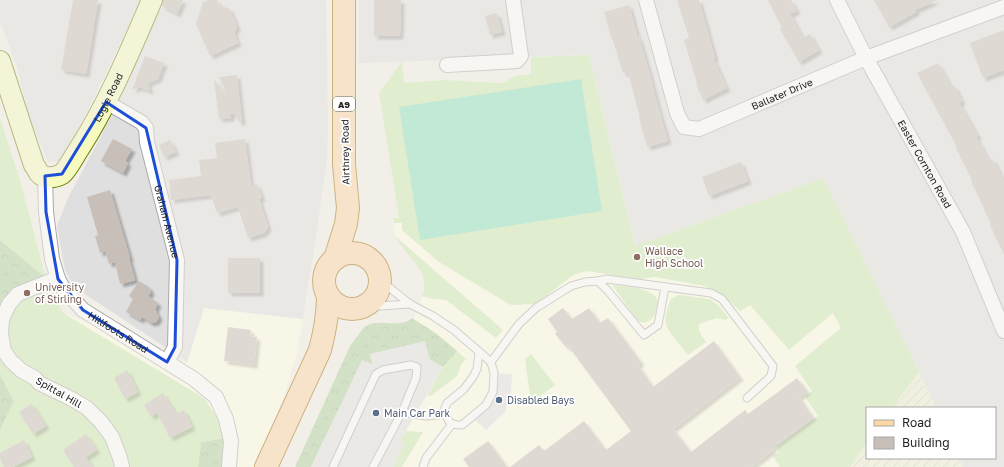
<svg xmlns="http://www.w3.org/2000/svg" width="1004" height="467" font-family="'Golos Text',sans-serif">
	<defs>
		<pattern id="farmland-furrows" width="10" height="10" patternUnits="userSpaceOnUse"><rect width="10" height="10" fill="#eef0d5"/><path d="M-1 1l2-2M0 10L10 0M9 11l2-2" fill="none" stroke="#ccceb7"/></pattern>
		<pattern id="forest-crowns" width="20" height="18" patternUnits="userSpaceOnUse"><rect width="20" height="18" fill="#add19e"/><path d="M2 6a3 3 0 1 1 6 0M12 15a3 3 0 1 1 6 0" fill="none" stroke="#95b388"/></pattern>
		<filter id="shadow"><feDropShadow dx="3.5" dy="3.5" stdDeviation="1" flood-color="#0004"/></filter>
	</defs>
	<rect width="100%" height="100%" fill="#f2efe9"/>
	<!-- residential -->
	<g fill="#e0dfdf">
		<path d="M0,0H140L133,17L87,112L63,157L58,161L48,162L28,113L17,67L0,21Z"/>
		<path d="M163,0H326L328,127L327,159L314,249L297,354L283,400L254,467L235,398L179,356L74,287L65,270L57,226L68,198L119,102Z"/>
		<path d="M359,0H1004V467H963L959,458H995V408H936L919,372L823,178L635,246L589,55L359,63Z"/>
	</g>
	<!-- education -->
	<g fill="#ffffe5">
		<path d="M589,55L635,246L823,178L919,372L892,408H867V443L850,467H295L350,346L366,327L375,323H403L410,320L414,317L423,294L424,279L418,265L404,249L395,236L393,218H399L379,93L402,61L404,83L444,80L502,83L515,76L531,74V57Z"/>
		<path d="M0,118L20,180L46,278L63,313L187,363L204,308L303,319L297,354L283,400L254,467H0Z"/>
	</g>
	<!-- farmland -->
	<g fill="url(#farmland-furrows)">
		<path d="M919,372L936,408H892Z"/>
		<path d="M867,443V458H959L963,467H850Z"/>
	</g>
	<!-- grass -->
	<g fill="#cdebb0">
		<path d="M589,55L635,246L823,178L919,372L892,408H867V443L850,467H780L773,456L779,453L777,449L779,445L818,416L805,397L812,391L795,366L841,328L833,313L789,350L750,305L740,311L719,292L704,286L655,277L640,279L587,271L573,275L536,304L511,305L439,262L402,230V223H394L393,218H399L379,93L402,61L404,83L444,80L502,83L515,76L531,74V57Z"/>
		<path d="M0,118L20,180L46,278L63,313L204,398L221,424L227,438L201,442L198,467H0V430L14,401L0,375V305L7,296L46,278L0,240Z"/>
		<path d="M395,236L503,330L496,338L446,300L433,299L422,296C430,274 415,265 404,249C400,245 398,240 395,236Z"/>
		<path d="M612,285C623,286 656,287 658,302C658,304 656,309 656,311C654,319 650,321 643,323L637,320Z"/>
		<path d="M679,295L710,299L718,305L729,318L725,320L717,318L699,324V331L706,342L688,355C682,347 668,332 666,324C664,316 668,306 671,299Z"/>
		<path d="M457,351L466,359L461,365L457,376L432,395L427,396L443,367Z"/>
		<path d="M531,354L555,385L531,403L525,359Z"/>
		<path d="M406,431L423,432L402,467H393L404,444L400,441Z"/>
	</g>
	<!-- forest -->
	<g fill="url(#forest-crowns)">
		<path d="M0,240L46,278L7,296L0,305Z"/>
		<path d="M412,318L437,334L457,351L443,367L430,360L373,365L362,361L311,467H295L350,346C355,340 360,331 366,326C380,318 399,329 412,318Z"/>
		<path d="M0,375L14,401L0,430Z"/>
		<path d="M227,438L221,467H198L201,442Z"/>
	</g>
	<!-- pitch -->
	<path fill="#88e0be" d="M581,79L602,211L420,240L399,107Z"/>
	<!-- parking -->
	<g fill="#e2e2e2">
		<path d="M425,341L430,360L443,367L400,441L404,444L393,467H311L362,360L372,364L370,354Z"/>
		<path d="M494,373L512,374L511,395L505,412L486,430L472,417L486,405Z"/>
	</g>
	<!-- building -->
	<g fill="#c7bfb8" filter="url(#shadow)">
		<path d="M73,0H98L86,74L61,70Z"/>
		<path d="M163,0H183L177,14L162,6Z"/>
		<path d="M208,0H217L219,5L230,9L237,27L234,32L238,43L210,56L196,24L203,2Z"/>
		<path d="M374,0H401L400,36H374Z"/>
		<path d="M677,0H699L715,58H713L727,88L703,100L696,84L697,83L684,40L689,38Z"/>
		<path d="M768,0H791L797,11L790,14L803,38L810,34L819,50L799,62L780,29L782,28Z"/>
		<path d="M874,0H937L915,10L916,12L889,27Z"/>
		<path d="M629,5L638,38L639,37L650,75L657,103L668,141L647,147L639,118H640L628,72L623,73L613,40H612L604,12Z"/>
		<path d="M497,13L502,32L490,35L485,16Z"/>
		<path d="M1004,30V70L983,78L970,43Z"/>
		<path d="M145,56L164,63L158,79L148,83L150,91L139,87L132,90Z"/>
		<path d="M938,63L951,87L954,85L962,101L959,103L978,136L976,137L989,161L993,159L1004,182V255L990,225L991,224L971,181L972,180L956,148L957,147L917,73Z"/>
		<path d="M237,75L242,122H239L235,114H231V118L219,119L214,80L227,94L219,77Z"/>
		<path d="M113,139L132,149L125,161L128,163L123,173L101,161Z"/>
		<path d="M245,139L251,186L257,184L262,198L259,199L268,227L264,233L248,238L238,207L217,213L211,195L171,200L169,180L201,176L199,160L217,158L215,143Z"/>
		<path d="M170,140L176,152L164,157L159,145Z"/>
		<path d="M741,162L748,181L709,196L702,177Z"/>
		<path d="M110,190L130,258H129L135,280L120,284L115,262L109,264L105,251L100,253L95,236L98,235L87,197Z"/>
		<rect x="228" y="258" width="32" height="35"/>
		<path d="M139,281L149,287L151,292L148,296L158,303L155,309L159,317L156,322L151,323L142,317L140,320L126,312L133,299L129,296Z"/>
		<path d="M563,308L572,319L589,308L600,323L608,318L641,362L638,365L653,387L714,341L740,377L673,429L691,452L745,410L748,414L797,378L807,391L799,397L813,417L772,447L774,449L751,467H510L539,445L544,451L584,421L606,450L631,431L569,347L567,348L555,334L557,332L548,319Z"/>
		<path d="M228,327L251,330L250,336L257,337L254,365L224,361Z"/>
		<path d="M127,370L138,392L125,399L114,378Z"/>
		<path d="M163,393L176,414L184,410L192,427L170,438L157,413L151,417L144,405Z"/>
		<path d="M32,404L46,426L33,434L19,412Z"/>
		<path d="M86,434L97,450L86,457L93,467H74L63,450Z"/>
		<path d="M24,440L32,457L13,467H4L0,458V453Z"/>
		<path d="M488,441L507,467H469L463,459Z"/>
	</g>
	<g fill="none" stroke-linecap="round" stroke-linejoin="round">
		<!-- service casing -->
		<g stroke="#a9a9a9" stroke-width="9">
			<g id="service">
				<path d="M380,280L410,304L433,316L454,330L491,362L494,373L493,392L486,405L462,425C449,425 448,422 444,410L447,403L464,389L473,377L477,369L479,352"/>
				<path d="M598,281L607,279L711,293L722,299L773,366L771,376L747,398"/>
				<path d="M364,307L410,304"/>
				<path d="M491,362L519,324L536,308L571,286L585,282L598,281L608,291L644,335L658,325L665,287"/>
				<path d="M402,412L426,416L445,414"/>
				<path d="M333,467L376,374L383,370L411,365L417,367L416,378L402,412L373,467"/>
				<path d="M423,467L426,458L452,424"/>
			</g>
		</g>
		<!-- minor casing -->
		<g stroke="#a9a9a9" stroke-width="16">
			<g id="minor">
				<path id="s1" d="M646,0L677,113L684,127L699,129L866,58L1004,7"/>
				<path id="s2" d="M837,0L866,58L963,232L1004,331"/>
				<path d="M447,65L517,61L521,56L513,0"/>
				<path id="s3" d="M106,102L141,122L146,128L147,142L177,260L175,347L167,362"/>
				<path id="s4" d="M45,176L46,212L52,259L58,279L63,288L83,310L194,379L216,397L226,419L231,441L229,467"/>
				<path d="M58,278L18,294L9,304L2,319L1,334L4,351L11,361L22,371L35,378L39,383L72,399L87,408L101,422L112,437L120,458L122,467"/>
			</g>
		</g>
		<!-- secondary casing -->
		<g stroke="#707d05" stroke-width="22">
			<g id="secondary">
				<path id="s5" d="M0,61L34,165C36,167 37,170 39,173C44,179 55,178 62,174C67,170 75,155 79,149C109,102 130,51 152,0"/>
			</g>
		</g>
		<!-- primary casing -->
		<g stroke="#a06b00" stroke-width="24">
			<g id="primary">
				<circle cx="352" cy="281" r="28"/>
				<path d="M335,259L346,224L348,208L344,164V0"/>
				<path d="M266,467L320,350C325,331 328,314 328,295"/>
			</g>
		</g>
		<!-- service -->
		<use href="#service" stroke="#fff" stroke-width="7"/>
		<!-- minor -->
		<use href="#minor" stroke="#fff" stroke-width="14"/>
		<!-- secondary -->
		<use href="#secondary" stroke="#f7fabf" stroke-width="20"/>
		<!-- primary -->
		<use href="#primary" stroke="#fcd6a4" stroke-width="22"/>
	</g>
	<!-- marked area -->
	<path d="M0 0H1004V467H0ZM106,102L146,128L177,260L175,347L167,362L83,310L58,279L46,212L45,176L62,174Z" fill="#f2efe9" fill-opacity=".55" fill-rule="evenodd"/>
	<path fill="none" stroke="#1d4ed8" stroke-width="3" stroke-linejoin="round" d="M106,102L146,128L177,260L175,347L167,362L83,310L58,279L46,212L45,176L62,174Z"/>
	<!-- markers -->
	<g fill="#8d6e63" stroke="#fff" stroke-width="1.5">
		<circle cx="637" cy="257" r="4"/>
		<circle cx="27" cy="293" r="4"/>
	</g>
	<g fill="#5c6f8a" stroke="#fff" stroke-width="1.5">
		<circle cx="499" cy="400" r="4"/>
		<circle cx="376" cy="413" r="4"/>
	</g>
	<g text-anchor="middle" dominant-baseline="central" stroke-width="3.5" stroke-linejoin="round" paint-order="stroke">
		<!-- shield labels -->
		<rect fill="#fff" stroke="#646464" stroke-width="1" x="333" y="97" width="22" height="14" rx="3"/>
		<g font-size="9" font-weight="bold" fill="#222">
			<text x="344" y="104">A9</text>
		</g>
		<!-- street labels -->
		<g font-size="10" fill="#222" stroke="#fff">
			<text stroke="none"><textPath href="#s1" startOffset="238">Ballater Drive</textPath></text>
			<text stroke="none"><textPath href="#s5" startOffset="233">Logie Road</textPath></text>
			<text transform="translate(345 152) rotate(-91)">Airthrey Road</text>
			<text stroke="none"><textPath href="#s2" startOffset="186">Easter Cornton Road</textPath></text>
			<text stroke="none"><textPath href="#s3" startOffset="144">Graham Avenue</textPath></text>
			<text stroke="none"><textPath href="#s4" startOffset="186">Hillfoots Road</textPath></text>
			<text transform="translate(59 392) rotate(30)">Spittal Hill</text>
		</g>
		<!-- education labels -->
		<g font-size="10" fill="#785e54" stroke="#fff" text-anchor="start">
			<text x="645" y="251">Wallace<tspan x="645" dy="12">High School</tspan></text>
			<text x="35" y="287">University<tspan x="35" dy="12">of Stirling</tspan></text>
		</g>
		<!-- service labels -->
		<g font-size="10" fill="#4e5e75" stroke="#fff" text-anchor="start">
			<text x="507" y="400">Disabled Bays</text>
			<text x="384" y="413">Main Car Park</text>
		</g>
	</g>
	<!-- legend -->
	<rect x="866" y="407" width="130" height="52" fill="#ffffff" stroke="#a7a7a7"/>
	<rect x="874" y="420" width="20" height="6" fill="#fcd6a4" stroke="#a7a7a7"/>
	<text x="902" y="427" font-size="12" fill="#222222">Road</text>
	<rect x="874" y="437" width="20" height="12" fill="#c7bfb8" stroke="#a7a7a7"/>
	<text x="902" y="447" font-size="12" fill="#222222">Building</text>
</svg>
